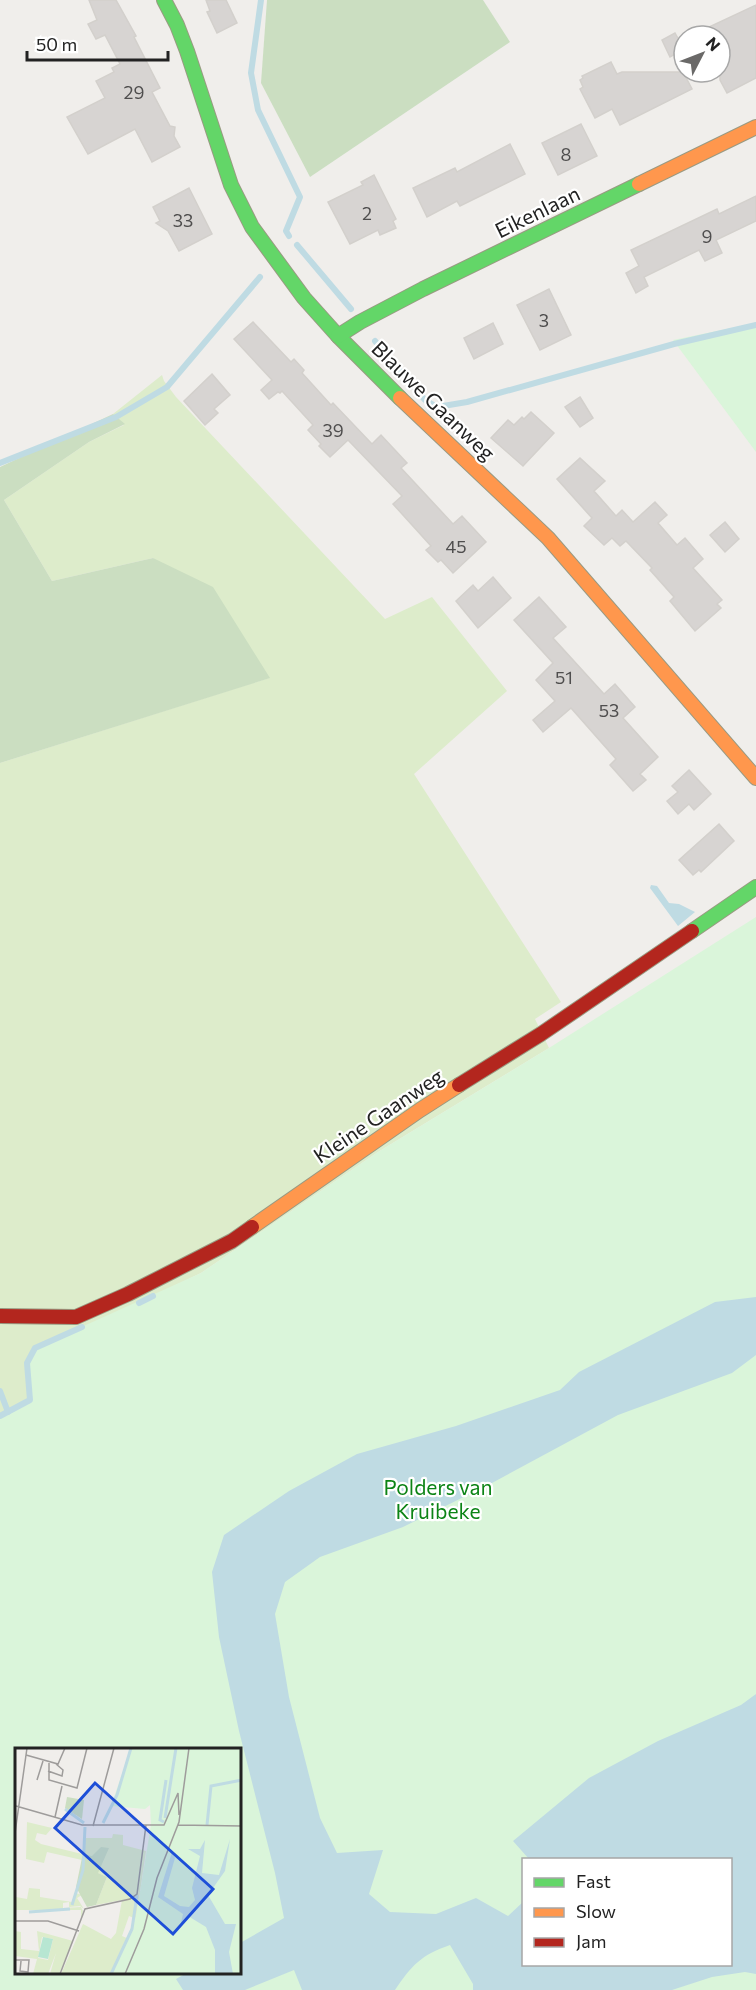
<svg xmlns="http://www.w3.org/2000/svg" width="756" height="1990" font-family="Commissioner,sans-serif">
	<rect width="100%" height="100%" fill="#f0eeeb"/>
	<!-- grass -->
	<path fill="#ddeccb" d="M162,375L164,381L176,397L385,619L432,597L507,691L414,774L561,1002L535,1019L549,1048L378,1152L201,1273L153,1296L0,1433V763L269,678L153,558L52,581L4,500L89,442L124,425L113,414Z"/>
	<!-- forest -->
	<g fill="#cbdec1">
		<path d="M267,0H483L510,42L310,177L261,83Z"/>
		<path d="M113,414L125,424L89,442L4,500L52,581L153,558L213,587L270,678L0,763V467Z"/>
	</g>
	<!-- park -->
	<g fill="#daf5da" fill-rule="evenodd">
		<path d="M756,323V452L673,340Z"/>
		<path d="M756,917V1990H0V1416L30,1400L27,1363L35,1348L201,1273L378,1152L549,1048ZM16,1750H240V1974H16ZM524,1860H730V1964H524Z"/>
	</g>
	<!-- water -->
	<g fill="#bfdbe3">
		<path d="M651,885L657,886L669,903L679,904L695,912L678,926L650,888Z"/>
		<path d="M756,1297V1355L732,1373L618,1415L492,1483L403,1527L320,1557L285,1582L275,1614L289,1697L320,1818L337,1853L383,1850L369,1894L390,1912L436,1914L476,1898L508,1916L523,1902L524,1964H730V1860L529,1859L513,1841L589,1778L658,1741L741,1705L756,1694V1974L745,1972L712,1977L672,1990H473V1984L450,1945C421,1955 412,1965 395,1990H302L294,1970L245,1990H183L176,1979L185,1974H240V1943L284,1918L275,1873L239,1731L219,1637L212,1572L224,1535L289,1491L357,1454L456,1426L560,1390L579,1372L715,1302Z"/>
	</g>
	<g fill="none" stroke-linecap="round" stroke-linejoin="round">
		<!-- stream -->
		<g stroke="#bfdbe3" stroke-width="6">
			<path d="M261,0L251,73L258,110L300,197L286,231L289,236"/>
			<path d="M297,245L351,309"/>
			<path d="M375,341L425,400L437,407L467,402L674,344L756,325"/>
			<path d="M0,463L116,417L167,387L260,277"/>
			<path d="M139,1303L153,1296"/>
			<path d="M0,1391L8,1412"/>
			<path d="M0,1416L30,1400L27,1363L35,1348L82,1327"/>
		</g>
	</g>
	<!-- building -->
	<g fill="#d7d4d2" stroke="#d3d0cc" stroke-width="1.5">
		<path d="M89,0H116L136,36L134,37L160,88L152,92L170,126L175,127L174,136L180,147L152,162L135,129L88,154L67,117L105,98L96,81L114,72L112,68L120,64L105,35L96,39L88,24L97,20Z"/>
		<path d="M206,0H226L237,23L217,33L207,12L210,11Z"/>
		<path d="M756,5V78L727,93L720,80V36H690Z"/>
		<path d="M675,33L684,49L670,57L662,40Z"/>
		<path d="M611,62L617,74L622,72H683L692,89L620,125L612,109L595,118L580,89L583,87L580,80L583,78L582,76Z"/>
		<path d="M581,124L597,156L558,175L542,143Z"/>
		<path d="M510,144L525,174L460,206L457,201L427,217L413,188L455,168L457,172Z"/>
		<path d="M374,175L396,219L393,221L396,228L380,235L378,230L350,244L328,202L363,185L361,182Z"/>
		<path d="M189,188L212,234L179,251L168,231L156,223L160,221L153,207Z"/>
		<path d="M756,196V221L716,240L722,253L705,261L699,250L644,277L648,286L636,293L626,273L639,266L631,250L717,209L719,214Z"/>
		<path d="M549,289L571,335L540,350L517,305Z"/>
		<path d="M253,322L291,362L294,359L304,370L302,373L331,405L333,403L372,444L381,435L407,463L401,468L453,524L462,516L486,542L453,573L441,560L438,562L426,550L431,546L393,504L402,496L348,440L330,457L319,446L321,444L308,430L313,425L282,391L280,393L278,392L269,399L261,390L272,380L234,339Z"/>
		<path d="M493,323L503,344L474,359L464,338Z"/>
		<path d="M212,374L230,395L214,409L218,413L205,425L184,401Z"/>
		<path d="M580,397L593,418L580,427L565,407Z"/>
		<path d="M531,412L554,433L523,466L491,438L508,420L514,425L522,417L524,419Z"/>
		<path d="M580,458L605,481L594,491L616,516L622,510L633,522L655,502L667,515L658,523L677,545L685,538L703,559L693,568L722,600L717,604L721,608L695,631L670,601L674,597L650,570L652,568L626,541L620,546L612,538L604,545L584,526L592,518L557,479Z"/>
		<path d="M725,522L739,539L725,552L710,535Z"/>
		<path d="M493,577L511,598L478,628L456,601L473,585L478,591Z"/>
		<path d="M539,597L566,627L553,638L604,694L615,684L635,707L623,718L658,757L640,774L646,780L633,791L610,765L616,759L571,708L543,732L533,720L555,701L536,680L553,663L514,620Z"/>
		<path d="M689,770L711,794L694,810L689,804L678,814L667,801L678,792L672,786Z"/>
		<path d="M719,824L734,841L701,872L699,870L693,875L679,860Z"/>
	</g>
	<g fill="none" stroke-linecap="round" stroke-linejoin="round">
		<!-- fast casing -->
		<g stroke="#999a82" stroke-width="16">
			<g id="fast">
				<path d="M164,0L177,25L187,51L231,185L252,227L304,298L338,336L400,398"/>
				<path d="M338,336L360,322L423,289L639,184"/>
				<path d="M692,931L756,887"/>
			</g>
		</g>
		<!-- slow casing -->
		<g stroke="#999a82" stroke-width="16">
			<g id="slow">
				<path d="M639,184L756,127"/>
				<path d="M400,398L548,538L756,778"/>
				<path d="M252,1227L420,1110L459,1085"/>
			</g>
		</g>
		<!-- jam casing -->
		<g stroke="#999a82" stroke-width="16">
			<g id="jam">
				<path d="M459,1085L541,1034L692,931"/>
				<path d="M0,1316L76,1317L128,1294L232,1241L252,1227"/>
			</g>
		</g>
		<!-- fast -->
		<use href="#fast" stroke="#63d668" stroke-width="14"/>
		<!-- slow -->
		<use href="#slow" stroke="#ff974d" stroke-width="14"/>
		<!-- jam -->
		<use href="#jam" stroke="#b3261e" stroke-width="14"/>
	</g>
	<g text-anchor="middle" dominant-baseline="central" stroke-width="4.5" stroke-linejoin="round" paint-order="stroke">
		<!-- number labels -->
		<g font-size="18" fill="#4f4e4e">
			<text x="134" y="92">29</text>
			<text x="566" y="154">8</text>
			<text x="367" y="213">2</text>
			<text x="183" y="220">33</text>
			<text x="707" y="236">9</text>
			<text x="544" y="320">3</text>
			<text x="333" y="430">39</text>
			<text x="456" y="546">45</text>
			<text x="564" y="677">51</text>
			<text x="609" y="710">53</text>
		</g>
		<!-- street labels -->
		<g font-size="21" fill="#222" stroke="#fff">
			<text transform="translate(537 211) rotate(-26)">Eikenlaan</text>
			<text transform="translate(434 400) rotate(44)">Blauwe Gaanweg</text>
			<text transform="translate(378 1115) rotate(-34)">Kleine Gaanweg</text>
		</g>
		<!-- park labels -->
		<g font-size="21" fill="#0c8416" stroke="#fff">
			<text x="438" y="1486">Polders van<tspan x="438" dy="24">Kruibeke</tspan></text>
		</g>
	</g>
	<!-- overview -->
	<g transform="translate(15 1748)">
		<rect width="226" height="226" fill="#f0eeeb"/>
		<path d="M12,74L37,80L31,87L22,85L20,92L26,96L67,106V112L32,104L29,115L11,111ZM98,86L108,87V97L131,103L121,171L114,168L107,188L114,191L97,226H46L68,176L96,191L101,185L107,152L81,157L92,129L83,125L77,108L69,106L70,90H97ZM14,140L25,141V149L57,154L61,145L67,147L62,150L69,161L65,158L54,159V154L48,155V160L66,159L68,163L66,173V162H0L1,149L12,151ZM0,183L6,184V201L24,203L22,183L58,193L44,226H35L41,205L33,226H18L22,211L0,208ZM27,189L38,191L33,212L23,210Z" fill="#ddeccb" fill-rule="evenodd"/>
		<path d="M52,49L69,52L67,71L50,60ZM70,95V106L77,108L86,99L94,100L83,125L92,129L81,157L72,159L61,139Z" fill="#cbdec1"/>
		<path d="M116,0H226V226H96L121,168L136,77L135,57L130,61L96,58Z" fill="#daf5da"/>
		<path d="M28,189L38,191L33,211L23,209Z" fill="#b7e6d2"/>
		<path d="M215,91L210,123L193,147L210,176H221L214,204L218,226H200V202L191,179L173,168L166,175L168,166L143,149L157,104L160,110L149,148L165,158L174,159L180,152L177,140L185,108L173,101H185L190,92L187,125L204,127Z" fill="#bfdbe3"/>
		<path fill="none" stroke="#bfdbe3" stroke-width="3" d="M50,61L69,75M150,70L161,0M149,74L145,72L151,32M88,75L102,47L116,0M192,77L196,38L227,32M57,157L68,122L70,79M14,164L55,161M96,226L117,181L122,147"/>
		<path fill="none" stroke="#9e9c9b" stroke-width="1.5" d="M11,7L43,16L50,0M34,15V32L62,40L72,0M33,23L47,28L48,22L41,16M22,32L28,13M1,58L67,77H149L163,45L164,67M40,69L47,38M163,77L227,78M78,78L99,0M0,85L12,0M0,173H33L64,183M0,212H14L13,224L5,223L6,213M45,226L70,161L115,151L122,146L131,77M110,226L129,181L142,130L164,74L174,0"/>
		<path fill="#1d4ed8" fill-opacity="0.15" stroke="#1d4ed8" stroke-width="3" d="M80,35L198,141L158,186L40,80Z"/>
		<rect width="226" height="226" fill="none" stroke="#222" stroke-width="3"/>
	</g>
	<!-- legend -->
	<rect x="522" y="1858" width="210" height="108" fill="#ffffff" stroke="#a7a7a7" stroke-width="1.5"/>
	<rect x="534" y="1878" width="30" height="9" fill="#63d668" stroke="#a7a7a7" stroke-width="1.5"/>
	<text x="576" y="1888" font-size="18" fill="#222222">Fast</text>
	<rect x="534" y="1908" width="30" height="9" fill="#ff974d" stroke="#a7a7a7" stroke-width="1.5"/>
	<text x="576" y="1918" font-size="18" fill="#222222">Slow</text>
	<rect x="534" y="1938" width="30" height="9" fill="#b3261e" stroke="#a7a7a7" stroke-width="1.5"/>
	<text x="576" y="1948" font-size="18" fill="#222222">Jam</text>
	<!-- north arrow -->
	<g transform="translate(702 54) rotate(48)"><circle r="28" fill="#ffffff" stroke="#a7a7a7" stroke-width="1.5"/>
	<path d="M0-4.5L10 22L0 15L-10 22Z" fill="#6a6968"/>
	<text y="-9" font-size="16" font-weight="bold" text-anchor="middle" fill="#222222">N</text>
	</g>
	<!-- scale -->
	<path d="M27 51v9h141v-9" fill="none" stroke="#222222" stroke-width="3"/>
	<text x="36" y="51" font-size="18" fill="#222222" stroke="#ffffff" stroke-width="4.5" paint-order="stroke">50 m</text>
</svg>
